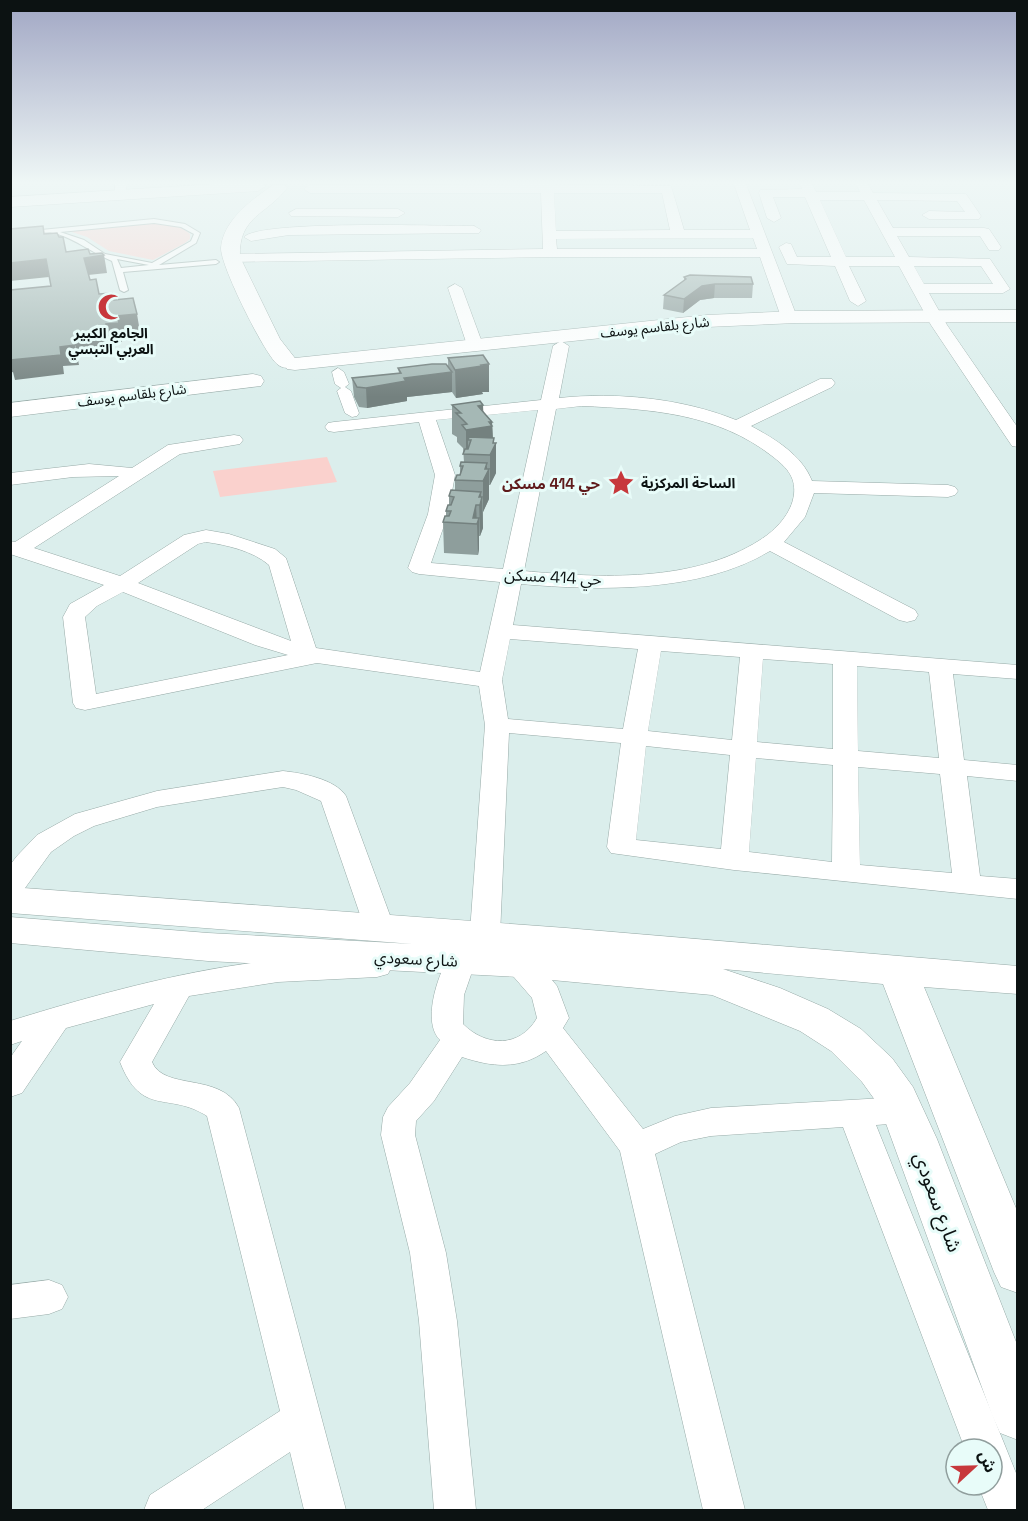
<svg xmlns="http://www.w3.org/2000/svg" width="1028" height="1521" font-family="'Space Grotesk','Noto Sans Arabic',sans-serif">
	<rect width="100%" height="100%" fill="#dbeeec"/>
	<!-- green -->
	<g fill="#fad1cd">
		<path d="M147,224C162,224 179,223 190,234V239L185,243L153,260L109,251L87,237L69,231Z"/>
		<path d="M327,457L337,482L220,497L213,471Z"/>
	</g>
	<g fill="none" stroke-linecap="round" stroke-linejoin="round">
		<!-- service casing -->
		<g stroke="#97aaa7" stroke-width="2">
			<path id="service" d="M154,219L185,224L200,233L196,243L159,265L216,260L219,262L216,264L123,272L128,290L124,292L120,290L112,261C92,253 73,237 53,233C43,231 21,236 10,237V233ZM154,223L181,227L194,234L191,241L152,263L105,254L84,240L60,232ZM117,259L149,265L121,268Z"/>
		</g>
		<!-- pedestrian casing -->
		<g stroke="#97aaa7" stroke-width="1">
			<path id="pedestrian" d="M338,368L344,372L349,384L345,387L351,391L359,413L357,416L352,417L345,413L337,391L341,388L335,384L332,372Z"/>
		</g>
		<!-- minor casing -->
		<g stroke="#97aaa7" stroke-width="1">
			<g id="minor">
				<path d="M115,184H127L125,195H115Z"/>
				<path d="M541,184L671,186L684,230H750L734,184H746L797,317L789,322L781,317L760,257H550L231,262L224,258L231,254L543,249L541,193H310L304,189L310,185ZM554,193H662L670,230L556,231ZM753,238L757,249H557L556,239Z"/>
				<path d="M800,184H812L816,192H860L856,184H868L873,193L966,194L981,216L979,219H929L922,215L929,211L965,212L957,201L877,200L893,228H984L989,229L1001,247L999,250H989L980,236H897L909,257L990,259L1010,289L1003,293H929L947,325L1018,428V447L1012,446L931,325L899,266H849L866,301L858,306L850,301L835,266L787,264L779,247L786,243L791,244L797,257H831L805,197H773L781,218L774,222L767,218L759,193L760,190L802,189ZM820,200H864L895,257H846ZM914,266H981L993,284H924Z"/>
				<path d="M296,209H398L405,213L398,217L291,216L289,213Z"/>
				<path d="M474,226L481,230L479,233L289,235L251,241L244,237C260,220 440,226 474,226Z"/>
				<path d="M455,284L462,288L483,345L481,348H469L467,345L448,288Z"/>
				<path d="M561,341L569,346L559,398C617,392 681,398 736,420L820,379H832L835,383L832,387L751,426C775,439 802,455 812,481L948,485L955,487L958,491L955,495L948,497L814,493L805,517L784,542L915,610L918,615L915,620L907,622L899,620L770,551C700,593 600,591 521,584L513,625L1018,665V679L953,674L964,760L1018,765V781L967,776L980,876L1018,879V899L734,870L611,853L607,847L621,743L509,733L500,935L474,966L464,995L463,1024C486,1047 520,1048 537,1018L532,998L494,954L498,946L509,943L520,946L531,955L557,986L569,1018L563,1028L643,1129L675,1116L711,1108L902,1097L914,1101L919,1110L914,1119L902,1123L876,1125L1018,1478V1510H988L978,1485H992V1449H965L843,1127L711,1136L681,1142L655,1154L745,1510H703L620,1151L546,1051C519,1070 492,1067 462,1057L434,1101L416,1121L415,1135L446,1253L457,1321L476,1510H434L419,1321L410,1253L381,1135L383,1117L388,1107L410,1083L440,1040C422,1023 437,976 449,957C455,948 463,940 470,932L485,725L479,686L317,663L85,710L76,708L73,703L63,617L70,604L104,585L10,554V541L15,542L119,476L73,477L10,485V473L89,464L132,468L168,445L234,435L240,436L243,440L240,444L180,454L34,548L120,576L184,535L206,530L229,534L275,549L286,558L316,648L480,672L500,582L419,574L412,572L408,568L428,514L435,475L419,422L334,432L328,431L325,427L328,423L334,422L541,400L553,346ZM582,406C650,409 717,413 772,456C785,466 796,476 794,494C792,513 776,530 760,540C693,583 600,578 524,571L556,409ZM538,410L503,569L431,563L448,514L455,475L436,420ZM206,542C227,545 253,551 269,565L291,641L138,583L198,544ZM123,592L255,645L288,655L96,694L85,617L97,606ZM510,639L638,649L623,729L508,719L502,680ZM661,651L740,657L732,740L648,731ZM763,659L833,664V749L757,742ZM857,666L929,672L939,758L858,751ZM646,746L730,755L721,849L636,840ZM756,758L833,765L832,862L749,852ZM858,767L940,774L952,873L860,865Z"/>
				<path d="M283,771C302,773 335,779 346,796L395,929L390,936L380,939L370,936L365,929L321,801L296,790L283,787L157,807L94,826L74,836L51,852L20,895L10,898V865L17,856L37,835L75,814L157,791Z"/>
				<path d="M377,955L388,958L392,966L388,974L377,977L278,982L189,996L152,1062C164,1091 220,1072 239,1108L346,1510H304L290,1452L202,1510H144L150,1495L280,1411L207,1116C168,1091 142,1118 120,1062L154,1004L66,1028L22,1093L10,1097V1058L22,1041L10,1045V1021C91,996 174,973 258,962C298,957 338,957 377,955Z"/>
				<path d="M49,1280L62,1285L68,1297L62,1309L49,1314L10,1319V1285Z"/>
			</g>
		</g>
		<!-- tertiary casing -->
		<g stroke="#97aaa7" stroke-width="1">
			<path id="tertiary" d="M216,184H264L266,186L258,191L10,207V197Z"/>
		</g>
		<!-- secondary casing -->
		<g stroke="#97aaa7" stroke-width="1">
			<g id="secondary">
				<path d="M273,185H285L287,188C268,214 238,216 240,257L280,339L298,362L295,367C288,368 283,369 277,364C264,353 220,265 221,248C223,220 253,199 273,185Z"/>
				<path d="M10,887L566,928L1018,966V994L924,987L1018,1213V1293L1001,1287L994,1272L883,984L723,969L780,988L828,1009L861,1029L892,1058L913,1087L937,1139L1018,1347V1440L1000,1433L992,1415L880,1107L862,1082L831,1051L800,1031L712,995L520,977L208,961L10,943V917L208,933L413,944L10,913Z"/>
			</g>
		</g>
		<!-- primary casing -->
		<g stroke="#97aaa7" stroke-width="1">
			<g id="primary">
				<path d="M1018,310V322L796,323L707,327L295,370L287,369L284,364L287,359L295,358L707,315L796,311Z"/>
				<path d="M253,374L261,376L264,381L261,386L10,417V403Z"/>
			</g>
		</g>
		<!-- service -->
		<use href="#service" fill="#fff" fill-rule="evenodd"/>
		<!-- pedestrian -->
		<use href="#pedestrian" fill="#fff" fill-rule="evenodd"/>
		<!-- minor -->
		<use href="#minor" fill="#fff" fill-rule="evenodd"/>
		<!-- tertiary -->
		<use href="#tertiary" fill="#fff" fill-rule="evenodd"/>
		<!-- secondary -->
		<use href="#secondary" fill="#fff" fill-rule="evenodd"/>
		<!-- primary -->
		<use href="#primary" fill="#fff" fill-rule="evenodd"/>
	</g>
	<!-- wall -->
	<g fill="#8e9e9c">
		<path d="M684,277L753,284L752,298H714L700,300L683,313L663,309L664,295L684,281Z"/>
		<path d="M448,358L489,392H482L483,394L456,398L452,392L407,397V401L367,408L359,407L354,397L352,378L399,373L398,368L448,366Z"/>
		<path d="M452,405H483V412L492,422L493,438L494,443L496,473L490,485H489V499L483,512V528L480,536H479V549L478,555L444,553L443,522L446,516V511L449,505V496L455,490V480L460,475V466L464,462L463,448L457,442V437L452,434Z"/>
	</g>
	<!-- shaded-wall -->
	<g fill="#74817f">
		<path d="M104,255L107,273L88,275L84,258Z"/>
		<path d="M46,259L49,277L10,281V263Z"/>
		<path d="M715,284L714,298L700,300L683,313L684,299L702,286Z"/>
		<path d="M137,314L140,332L121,334L122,342L110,343L111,352L77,356L74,337L106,324L117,316Z"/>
		<path d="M75,345L79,365L63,366L64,374L15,380L13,372L10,373V354Z"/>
		<path d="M489,364V392H482L483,394L456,398L455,370Z"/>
		<path d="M452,372V392L407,397V401L367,408L366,388L404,378Z"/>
		<path d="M483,405L484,427L489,422H492L493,443L494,438V447L496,443V473L490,485V455L471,440H468V454H466V430L478,406Z"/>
		<path d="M487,463V473L489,469V499L483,512V481Z"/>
		<path d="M481,492V502L482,497L483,528L480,536L479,497Z"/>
		<path d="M476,505L477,524L473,518Z"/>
		<path d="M479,518V549L478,555L477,524Z"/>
	</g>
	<!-- building -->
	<g fill="#a5b8b5" stroke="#74817f" stroke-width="1.5">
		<path d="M43,226L44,234L57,233L59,237H63L66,252L88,249L90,254L102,253L104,255L84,258L90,280L96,279L99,294L112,293L114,300L133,298L137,314L117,316L119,323L106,324L108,333L74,337L75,345L60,347L61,355L10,360V290L51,286L46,259L10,263V229Z"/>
		<path d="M690,275L751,277L753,284H715L702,286L684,299L664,295L686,279L684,277Z"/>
		<path d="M483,355L489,364L481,365L482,366L455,370L448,358Z"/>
		<path d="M432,364H446L452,372L404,378L406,381L366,388L357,387L352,378L401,373L398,368Z"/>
		<path d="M480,401L483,405L478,406L492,422H489L492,426L466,430L462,425L467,424L456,413H461L452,405Z"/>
		<path d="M469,437L494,438L493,443H496L490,455L463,454L465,449H468L471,440H468Z"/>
		<path d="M461,462L487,463L485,469H489L483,481L455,480L457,475H460L463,466H460Z"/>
		<path d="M451,490L481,492L479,497H482L480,505H476L473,518H479L477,524L443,522L445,516H449L451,511H446L448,505H451L454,497L449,496Z"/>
	</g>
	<!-- sky -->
	<linearGradient id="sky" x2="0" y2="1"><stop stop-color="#a1a7c4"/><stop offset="0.46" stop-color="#eff7f6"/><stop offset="1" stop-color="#eff7f6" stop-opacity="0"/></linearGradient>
	<rect width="1028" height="397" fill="url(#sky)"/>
	<!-- icons -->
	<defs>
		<g id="mosque-bare" transform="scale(2.07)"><path d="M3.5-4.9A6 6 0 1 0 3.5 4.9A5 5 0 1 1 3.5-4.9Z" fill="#c7383c" stroke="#e8fcf9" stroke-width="2.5" paint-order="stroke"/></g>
		<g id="sight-bare" transform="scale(2.07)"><path d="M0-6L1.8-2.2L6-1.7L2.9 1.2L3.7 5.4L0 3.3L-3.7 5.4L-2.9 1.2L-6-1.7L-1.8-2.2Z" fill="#c7383c" stroke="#e8fcf9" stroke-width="2.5" paint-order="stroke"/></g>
	</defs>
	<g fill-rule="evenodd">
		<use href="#mosque-bare" x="111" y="307"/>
		<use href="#sight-bare" x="621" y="483"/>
	</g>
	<g text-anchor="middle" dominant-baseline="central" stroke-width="6" stroke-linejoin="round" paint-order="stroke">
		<!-- far-street labels -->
		<g font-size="14" fill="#0c1212" stroke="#e8fcf9">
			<text transform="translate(655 327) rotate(-6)">شارع بلقاسم يوسف</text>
			<text transform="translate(132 395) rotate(-7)">شارع بلقاسم يوسف</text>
		</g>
		<!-- far-poi labels -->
		<g font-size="14" font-weight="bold" fill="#0c1212" stroke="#e8fcf9">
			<text x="111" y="333">الجامع الكبير<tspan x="111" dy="16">العربي التبسي</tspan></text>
			<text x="641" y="483" text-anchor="start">الساحة المركزية</text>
		</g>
		<!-- far-neighbourhood labels -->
		<g font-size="15" font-weight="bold" fill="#5f1a1b" stroke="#e8fcf9">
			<text x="551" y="483">حي 414 مسكن</text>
		</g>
		<!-- street labels -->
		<g font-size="16" fill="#0c1212" stroke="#e8fcf9">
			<text transform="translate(553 577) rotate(3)">حي 414 مسكن</text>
			<text transform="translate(416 959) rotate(3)">شارع سعودي</text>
		</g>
		<!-- near-street labels -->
		<g font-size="20" fill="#0c1212" stroke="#e8fcf9">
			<text transform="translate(938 1202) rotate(70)">شارع سعودي</text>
		</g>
	</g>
	<!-- border -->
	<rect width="1028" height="1521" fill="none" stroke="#0c1212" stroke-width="24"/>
	<!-- north arrow -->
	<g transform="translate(974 1467) rotate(68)"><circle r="28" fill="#e8fcf9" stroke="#909e9d" stroke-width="1.5"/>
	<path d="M0-4.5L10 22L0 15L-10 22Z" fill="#c7383c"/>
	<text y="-9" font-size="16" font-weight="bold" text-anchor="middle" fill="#0c1212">ش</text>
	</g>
</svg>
